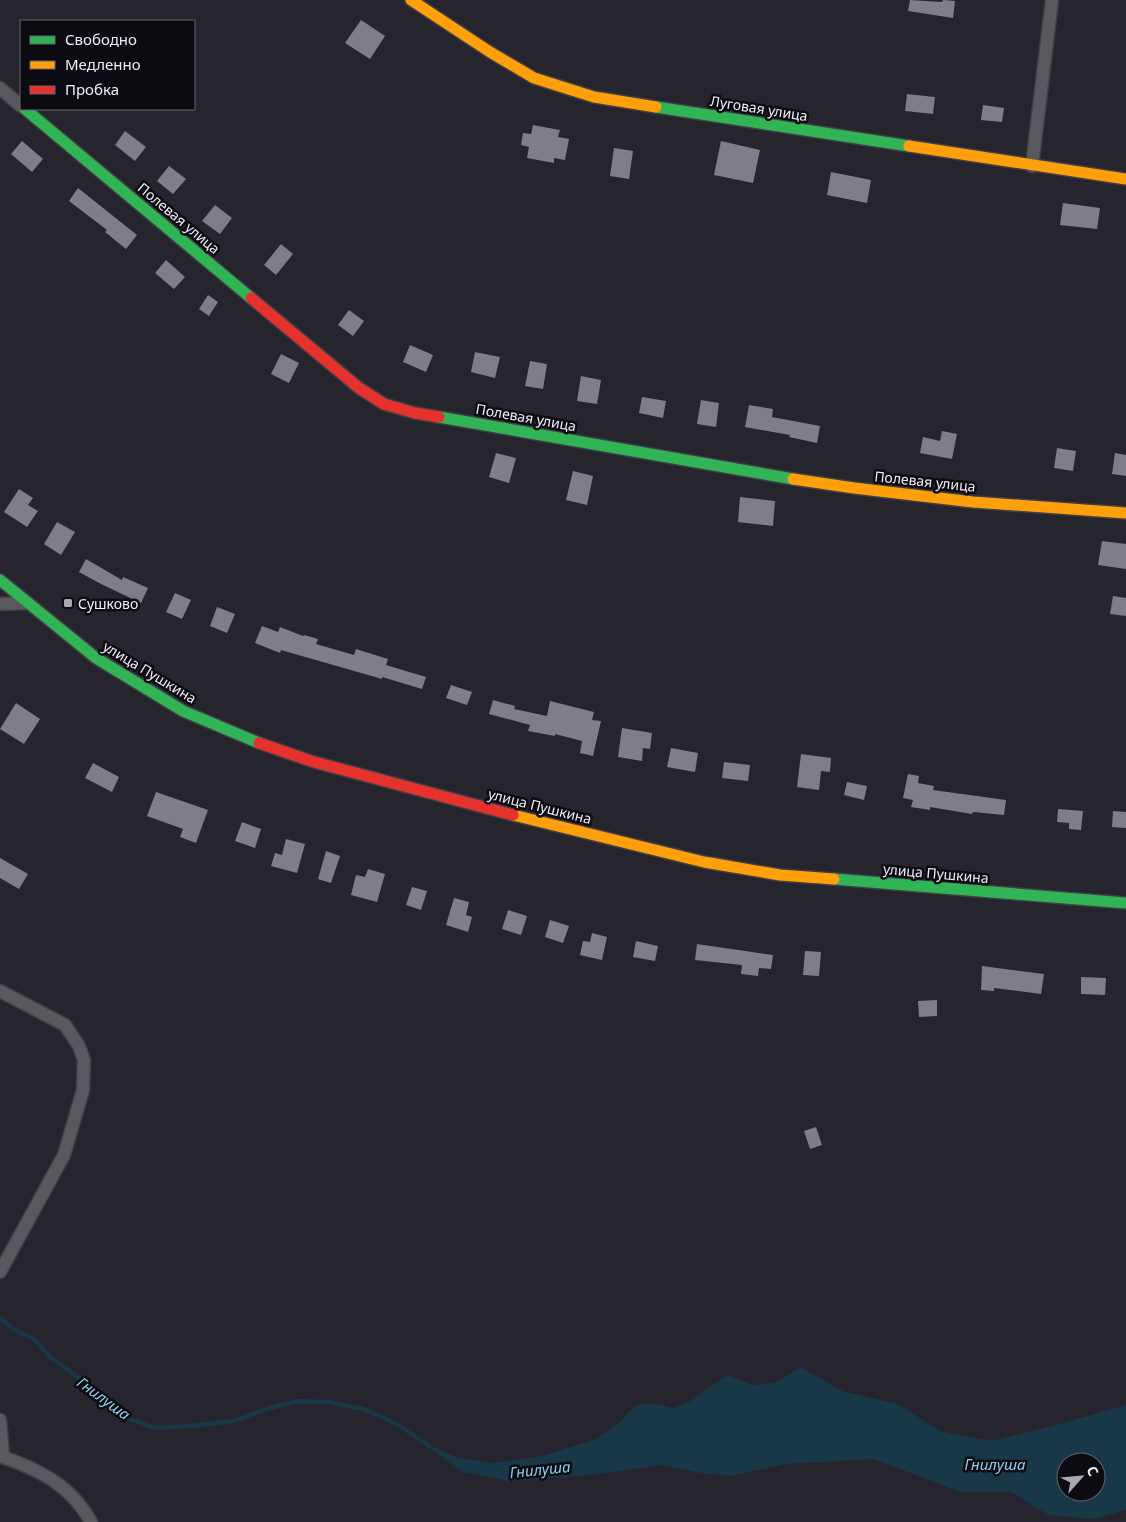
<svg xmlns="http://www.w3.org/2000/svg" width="1126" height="1522" font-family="'Noto Sans',sans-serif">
	<rect width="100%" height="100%" fill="#26242d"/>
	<!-- water -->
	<path fill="#183847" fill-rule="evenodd" d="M801,1367L842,1391L898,1404L940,1431L992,1441L1052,1426L1126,1405V1510L1094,1519L1048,1515L1011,1492H960L874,1459L786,1464L730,1476L701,1473L663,1465L591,1475L509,1481L462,1472L424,1443L459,1458L493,1463L543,1456L596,1439L621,1421L634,1406L653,1403L674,1408L692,1400L727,1375L753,1385L777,1382ZM1066,1462H1096V1492H1066Z"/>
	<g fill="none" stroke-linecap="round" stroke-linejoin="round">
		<!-- stream -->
		<path stroke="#183847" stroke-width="4.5" d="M0,1318L15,1330L34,1339L51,1358L78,1377L100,1397L129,1419L155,1428L191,1426L233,1421L267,1409L297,1401L328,1402L364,1409L397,1424L429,1446"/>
	</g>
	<!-- building -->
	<g fill="#7f7d86">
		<path d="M910,0L942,2L943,0L955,1L953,18L908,11Z"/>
		<path d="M361,20L385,36L370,59L345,43Z"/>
		<path d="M907,94L935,97L933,114L905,111Z"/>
		<path d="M983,105L1004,108L1002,122L981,120Z"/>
		<path d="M533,125L560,130L558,137L569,139L565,160L554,158V163L527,158L529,147L521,145L523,133L531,134Z"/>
		<path d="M125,131L146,147L135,161L115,145Z"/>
		<path d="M22,141L43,159L32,172L11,154Z"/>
		<path d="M721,141L760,150L753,183L714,175Z"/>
		<path d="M614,148L633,151L629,179L610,176Z"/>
		<path d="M169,166L186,179L173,194L157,181Z"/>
		<path d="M831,172L871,180L867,203L827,195Z"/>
		<path d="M78,188L137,235L126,249L105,232L107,230L69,201Z"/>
		<path d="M1063,203L1100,208L1097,229L1060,225Z"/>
		<path d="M215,205L232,218L220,234L202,221Z"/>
		<path d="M281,244L293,254L276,275L264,265Z"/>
		<path d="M166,260L185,277L174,289L155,273Z"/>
		<path d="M208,295L218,302L209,316L199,309Z"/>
		<path d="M349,310L364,321L353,336L338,325Z"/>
		<path d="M410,345L433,355L426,372L403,362Z"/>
		<path d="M475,352L500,357L495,378L471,372Z"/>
		<path d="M281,354L299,363L289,383L271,374Z"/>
		<path d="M530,361L547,364L543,389L525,386Z"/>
		<path d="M581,376L601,380L597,404L577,401Z"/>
		<path d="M642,397L666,401L663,418L639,413Z"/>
		<path d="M701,400L719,403L716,427L697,424Z"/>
		<path d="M749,405L773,409L772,417L820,426L817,443L789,437L790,435L745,427Z"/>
		<path d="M942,431L957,434L952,459L920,453L923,437L940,441Z"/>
		<path d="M1057,448L1076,451L1073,471L1054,468Z"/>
		<path d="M496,453L516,458L509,483L489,477Z"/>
		<path d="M1115,453L1126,455V476L1112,474Z"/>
		<path d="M573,471L593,476L587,505L566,500Z"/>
		<path d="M19,489L33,498L28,505L38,511L27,527L4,512Z"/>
		<path d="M740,497L775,501L773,526L738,522Z"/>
		<path d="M57,522L75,532L61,555L44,544Z"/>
		<path d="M1102,541L1126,544V569L1098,565Z"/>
		<path d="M86,559L122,580L123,577L148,588L141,603L101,584L79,572Z"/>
		<path d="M175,593L191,600L182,619L166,612Z"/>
		<path d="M1113,596L1126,598V616L1110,614Z"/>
		<path d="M217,607L235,614L227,633L210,626Z"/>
		<path d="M262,626L278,632L280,627L303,636L304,635L318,639L316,644L354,655L356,649L388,659L386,665L426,677L422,689L382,677V679L281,650L280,653L255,643Z"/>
		<path d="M451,685L472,692L467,705L446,698Z"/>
		<path d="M493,700L515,706L514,709L547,716L550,701L594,712L592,720L601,721L593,756L580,753L582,741L555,734V736L528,731L530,725L489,714Z"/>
		<path d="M16,703L40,719L24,744L0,729Z"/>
		<path d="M622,728L652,733L650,749L643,748L642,761L618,757Z"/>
		<path d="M671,748L698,753L695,772L667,767Z"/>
		<path d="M801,754L831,758L830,772L821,771L819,790L797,787Z"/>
		<path d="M724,762L750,765L748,781L722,778Z"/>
		<path d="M93,763L119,777L112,792L85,778Z"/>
		<path d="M908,774L919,776L918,783L934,786L933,790L1006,800L1004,815L973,812L972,814L930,807V810L911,807L913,800L903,798Z"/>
		<path d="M847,782L867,786L864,800L844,795Z"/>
		<path d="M156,792L208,810L196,843L180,837L183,829L147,816Z"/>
		<path d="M1058,809L1083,811L1081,830L1069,829V823L1057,822Z"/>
		<path d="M1113,811L1126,812V828L1112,827Z"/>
		<path d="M242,822L261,829L255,848L235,841Z"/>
		<path d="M286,839L305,844L297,873L271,866L275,853L282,855Z"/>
		<path d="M326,851L340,856L331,883L318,879Z"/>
		<path d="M0,858L28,874L19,889L0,878Z"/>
		<path d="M368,869L385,874L377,902L351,895L356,875L365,877Z"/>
		<path d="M412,887L427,891L421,910L406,905Z"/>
		<path d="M454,898L469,902L466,915L472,917L468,932L446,925Z"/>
		<path d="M508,910L527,916L521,935L502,929Z"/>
		<path d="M550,920L569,926L563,943L545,937Z"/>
		<path d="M592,933L607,937L602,960L580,955L583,941L590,942Z"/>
		<path d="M636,941L658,946L655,961L633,957Z"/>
		<path d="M697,944L773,955L771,969L759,968L758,976L741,974L742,965L695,960Z"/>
		<path d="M805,951L821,952L819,976L803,975Z"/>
		<path d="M982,966L1044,974L1041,994L994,988V991L981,990Z"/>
		<path d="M1081,977L1106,978L1105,995L1081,994Z"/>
		<path d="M937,1000V1016L919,1017L918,1001Z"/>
		<path d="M816,1127L822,1145L810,1149L804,1131Z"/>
	</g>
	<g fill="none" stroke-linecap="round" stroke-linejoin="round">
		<!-- street casing -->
		<g stroke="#403f46" stroke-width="15">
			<g id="street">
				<path d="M0,88L21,106"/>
				<path d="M1032,166L1052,0"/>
				<path d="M0,604L28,603"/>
				<path d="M0,991L65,1025L79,1046L84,1060L83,1090L64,1155L0,1272"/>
				<path d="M0,1420L3,1456"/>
				<path d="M0,1456C38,1469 71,1485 91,1522"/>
			</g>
		</g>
		<!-- fast casing -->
		<g stroke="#403f46" stroke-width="14">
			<g id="fast">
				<path d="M656,107L909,146"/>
				<path d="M25,109L251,298"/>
				<path d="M439,417L793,479"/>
				<path d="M0,580L96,658L183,711L259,743"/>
				<path d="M834,879L1126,903"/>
			</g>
		</g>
		<!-- slow casing -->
		<g stroke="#403f46" stroke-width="14">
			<g id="slow">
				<path d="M411,0L490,52L534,78L594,97L656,107"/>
				<path d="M909,146L1126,179"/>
				<path d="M793,479L854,488L973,502L1126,513"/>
				<path d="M513,815L704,862L780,875L834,879"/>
			</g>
		</g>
		<!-- jam casing -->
		<g stroke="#403f46" stroke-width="14">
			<g id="jam">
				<path d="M251,298L359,388L384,404L415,413L439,417"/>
				<path d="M259,743L314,762L513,815"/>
			</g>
		</g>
		<!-- street -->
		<use href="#street" stroke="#59585f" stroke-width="12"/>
		<!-- fast -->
		<use href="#fast" stroke="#30b455" stroke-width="11"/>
		<!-- slow -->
		<use href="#slow" stroke="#ff9f0a" stroke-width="11"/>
		<!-- jam -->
		<use href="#jam" stroke="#e5322d" stroke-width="11"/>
	</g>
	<!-- markers -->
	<rect fill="#a9a7b2" stroke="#0c0b12" stroke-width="2" x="63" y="598" width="10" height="10" rx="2.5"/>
	<g text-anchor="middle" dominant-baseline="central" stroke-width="5" stroke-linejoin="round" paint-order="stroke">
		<!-- street labels -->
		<g font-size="14" fill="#efeef9" stroke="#0c0b12">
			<text transform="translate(759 108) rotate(9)">Луговая улица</text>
			<text transform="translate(179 218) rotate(40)">Полевая улица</text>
			<text transform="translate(526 417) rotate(10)">Полевая улица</text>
			<text transform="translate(925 481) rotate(6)">Полевая улица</text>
			<text transform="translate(150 672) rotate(31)">улица Пушкина</text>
			<text transform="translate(540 806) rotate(14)">улица Пушкина</text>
			<text transform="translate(936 873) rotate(5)">улица Пушкина</text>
		</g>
		<!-- poi labels -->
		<g font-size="14" fill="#efeef9" stroke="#0c0b12" text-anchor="start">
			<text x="78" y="603">Сушково</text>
		</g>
		<!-- water labels -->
		<g font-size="15" font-style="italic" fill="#8eceee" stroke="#0c0b12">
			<text transform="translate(104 1398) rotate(36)">Гнилуша</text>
			<text x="995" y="1464">Гнилуша</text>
			<text transform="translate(540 1469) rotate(-6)">Гнилуша</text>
		</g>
	</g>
	<!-- legend -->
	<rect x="20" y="20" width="175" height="90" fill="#0c0b12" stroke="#67666e"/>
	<rect x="30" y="36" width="25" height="8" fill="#30b455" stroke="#67666e"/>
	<text x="65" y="45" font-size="15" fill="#efeef9">Свободно</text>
	<rect x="30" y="61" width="25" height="8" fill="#ff9f0a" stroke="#67666e"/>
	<text x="65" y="70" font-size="15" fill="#efeef9">Медленно</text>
	<rect x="30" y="86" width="25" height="8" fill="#e5322d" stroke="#67666e"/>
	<text x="65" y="95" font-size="15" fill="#efeef9">Пробка</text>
	<!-- north arrow -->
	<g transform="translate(1081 1477) rotate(63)"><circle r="24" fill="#0c0b12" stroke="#67666e"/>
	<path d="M0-4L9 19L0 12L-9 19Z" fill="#a9a7b2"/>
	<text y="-8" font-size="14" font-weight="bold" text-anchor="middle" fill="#efeef9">С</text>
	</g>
</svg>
